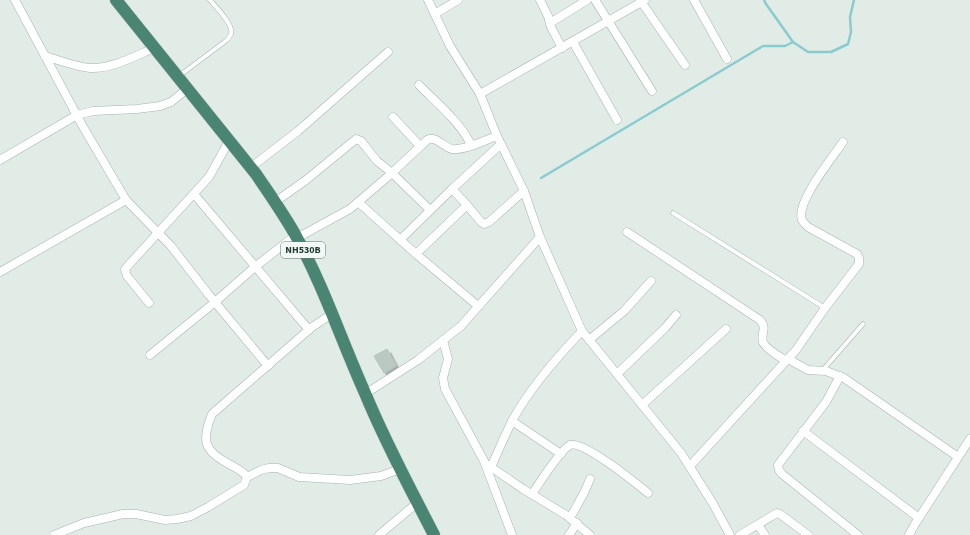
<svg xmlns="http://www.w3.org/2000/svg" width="970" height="535" font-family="'Source Sans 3',sans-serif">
	<defs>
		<filter id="shadow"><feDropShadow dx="3.5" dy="3.5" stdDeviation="0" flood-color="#0004"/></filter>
	</defs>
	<rect width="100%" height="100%" fill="#e2ece6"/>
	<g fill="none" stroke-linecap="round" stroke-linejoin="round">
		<!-- stream -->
		<g stroke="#8acbd0" stroke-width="2.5">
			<path d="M764,0L766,4L793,42L808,52H831L848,44L851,32L850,17L854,0"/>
			<path d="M541,178L763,46H785L793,42"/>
		</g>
	</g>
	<!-- building -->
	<path fill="#bac9c2" stroke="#b4c5bd" filter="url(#shadow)" d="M387,349L396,366L384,373L374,356Z"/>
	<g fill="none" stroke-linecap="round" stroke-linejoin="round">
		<!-- service casing -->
		<g stroke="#a5b4ad" stroke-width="5">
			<g id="service">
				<path d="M179,76L227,40C229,38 230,36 231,34C234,25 216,7 210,0"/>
				<path d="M673,213L825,308"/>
				<path d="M822,371L863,324"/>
			</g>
		</g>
		<!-- minor casing -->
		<g stroke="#a5b4ad" stroke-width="9">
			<g id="minor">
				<path d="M15,0L82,125L126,200L171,246L209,295L268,366"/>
				<path d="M428,0L450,46L480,94L497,136L524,191L540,237L582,331L681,453L712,502L730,535"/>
				<path d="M540,0L548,16L551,27L562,48"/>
				<path d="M595,0L652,91"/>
				<path d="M640,0L685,65"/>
				<path d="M694,0L727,59"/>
				<path d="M435,14L458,0"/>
				<path d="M550,23L587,0"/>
				<path d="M573,42L617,120"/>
				<path d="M45,56C58,60 77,67 90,68C112,69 135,56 154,48"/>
				<path d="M419,85C437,103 461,123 471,145"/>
				<path d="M480,94L645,0"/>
				<path d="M393,117L420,146"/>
				<path d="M0,160L77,115L93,111L137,109L160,106L171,102L187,89"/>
				<path d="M250,168L298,131L388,52"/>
				<path d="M452,189L467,205L481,222L484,224L489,222L524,191"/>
				<path d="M194,194L309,330"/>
				<path d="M275,202L306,180L356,139L361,141L377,161L392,173L430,210"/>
				<path d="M358,202L416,254L478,306"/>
				<path d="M627,232L760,320C768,329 760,334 763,342C765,348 780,357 786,361"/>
				<path d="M297,238L350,209L392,173L427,140C436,135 443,147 452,149C464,151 485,140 497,136"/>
				<path d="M400,240L452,189L501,144"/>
				<path d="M416,254L467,205"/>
				<path d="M0,272L126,200"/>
				<path d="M149,303L127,276L125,269L209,177L229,141"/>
				<path d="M443,340L448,359L443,378L445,389L484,461L512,535"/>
				<path d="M589,340L624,311L651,281"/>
				<path d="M150,355L215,302L256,266L296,235"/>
				<path d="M788,359L808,370L826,371L844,378L958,457"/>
				<path d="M617,374L665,328L676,315"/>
				<path d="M840,376L826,402L778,465L779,470L782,474L858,535"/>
				<path d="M365,394L418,360L461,326L540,237"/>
				<path d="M642,405L726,329"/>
				<path d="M512,421L561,454"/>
				<path d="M803,431L919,518"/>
				<path d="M488,465L523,489L566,515L590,535"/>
				<path d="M690,466L796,350L825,308L859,264V258L857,254L808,227C806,225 803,222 802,220C795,203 833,157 843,142"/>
				<path d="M491,467C498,452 505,435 513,419C531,387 556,358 582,331"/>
				<path d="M247,477L261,470L269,468H278L299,477L350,480L381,476L400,469"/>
				<path d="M532,494C539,484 560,450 570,445C583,440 637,484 648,493"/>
				<path d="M570,518L584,493L590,479"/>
				<path d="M758,525L765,535"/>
				<path d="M54,535L84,523L123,514H136L165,520L177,519L191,516L208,507L244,485L247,477C243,471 236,468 229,464C204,451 201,441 212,414L312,327L332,314"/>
				<path d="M379,535L417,503"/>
				<path d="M569,535L577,523"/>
				<path d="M740,535L777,513L780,514L808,535"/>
				<path d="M909,535L915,524L970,439"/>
			</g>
		</g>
		<!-- trunk casing -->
		<g stroke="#c1c8c6" stroke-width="13">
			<path id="trunk" d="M116,0L256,174C270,195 285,216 297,238C324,287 342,342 365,393C385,442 410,488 434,535"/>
		</g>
		<!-- service -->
		<use href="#service" stroke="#fff" stroke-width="4"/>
		<!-- minor -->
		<use href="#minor" stroke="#fff" stroke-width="8"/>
		<!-- trunk -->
		<use href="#trunk" stroke="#4a8472" stroke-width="12"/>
	</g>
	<g text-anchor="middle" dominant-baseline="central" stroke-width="3" stroke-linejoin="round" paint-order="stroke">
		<!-- shield labels -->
		<rect fill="#f2f8f5" stroke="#60746d" stroke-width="1" x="281" y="242" width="44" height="16" rx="3"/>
		<g font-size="10" font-weight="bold" fill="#223c33">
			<text x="303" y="250">NH530B</text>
		</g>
	</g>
</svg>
